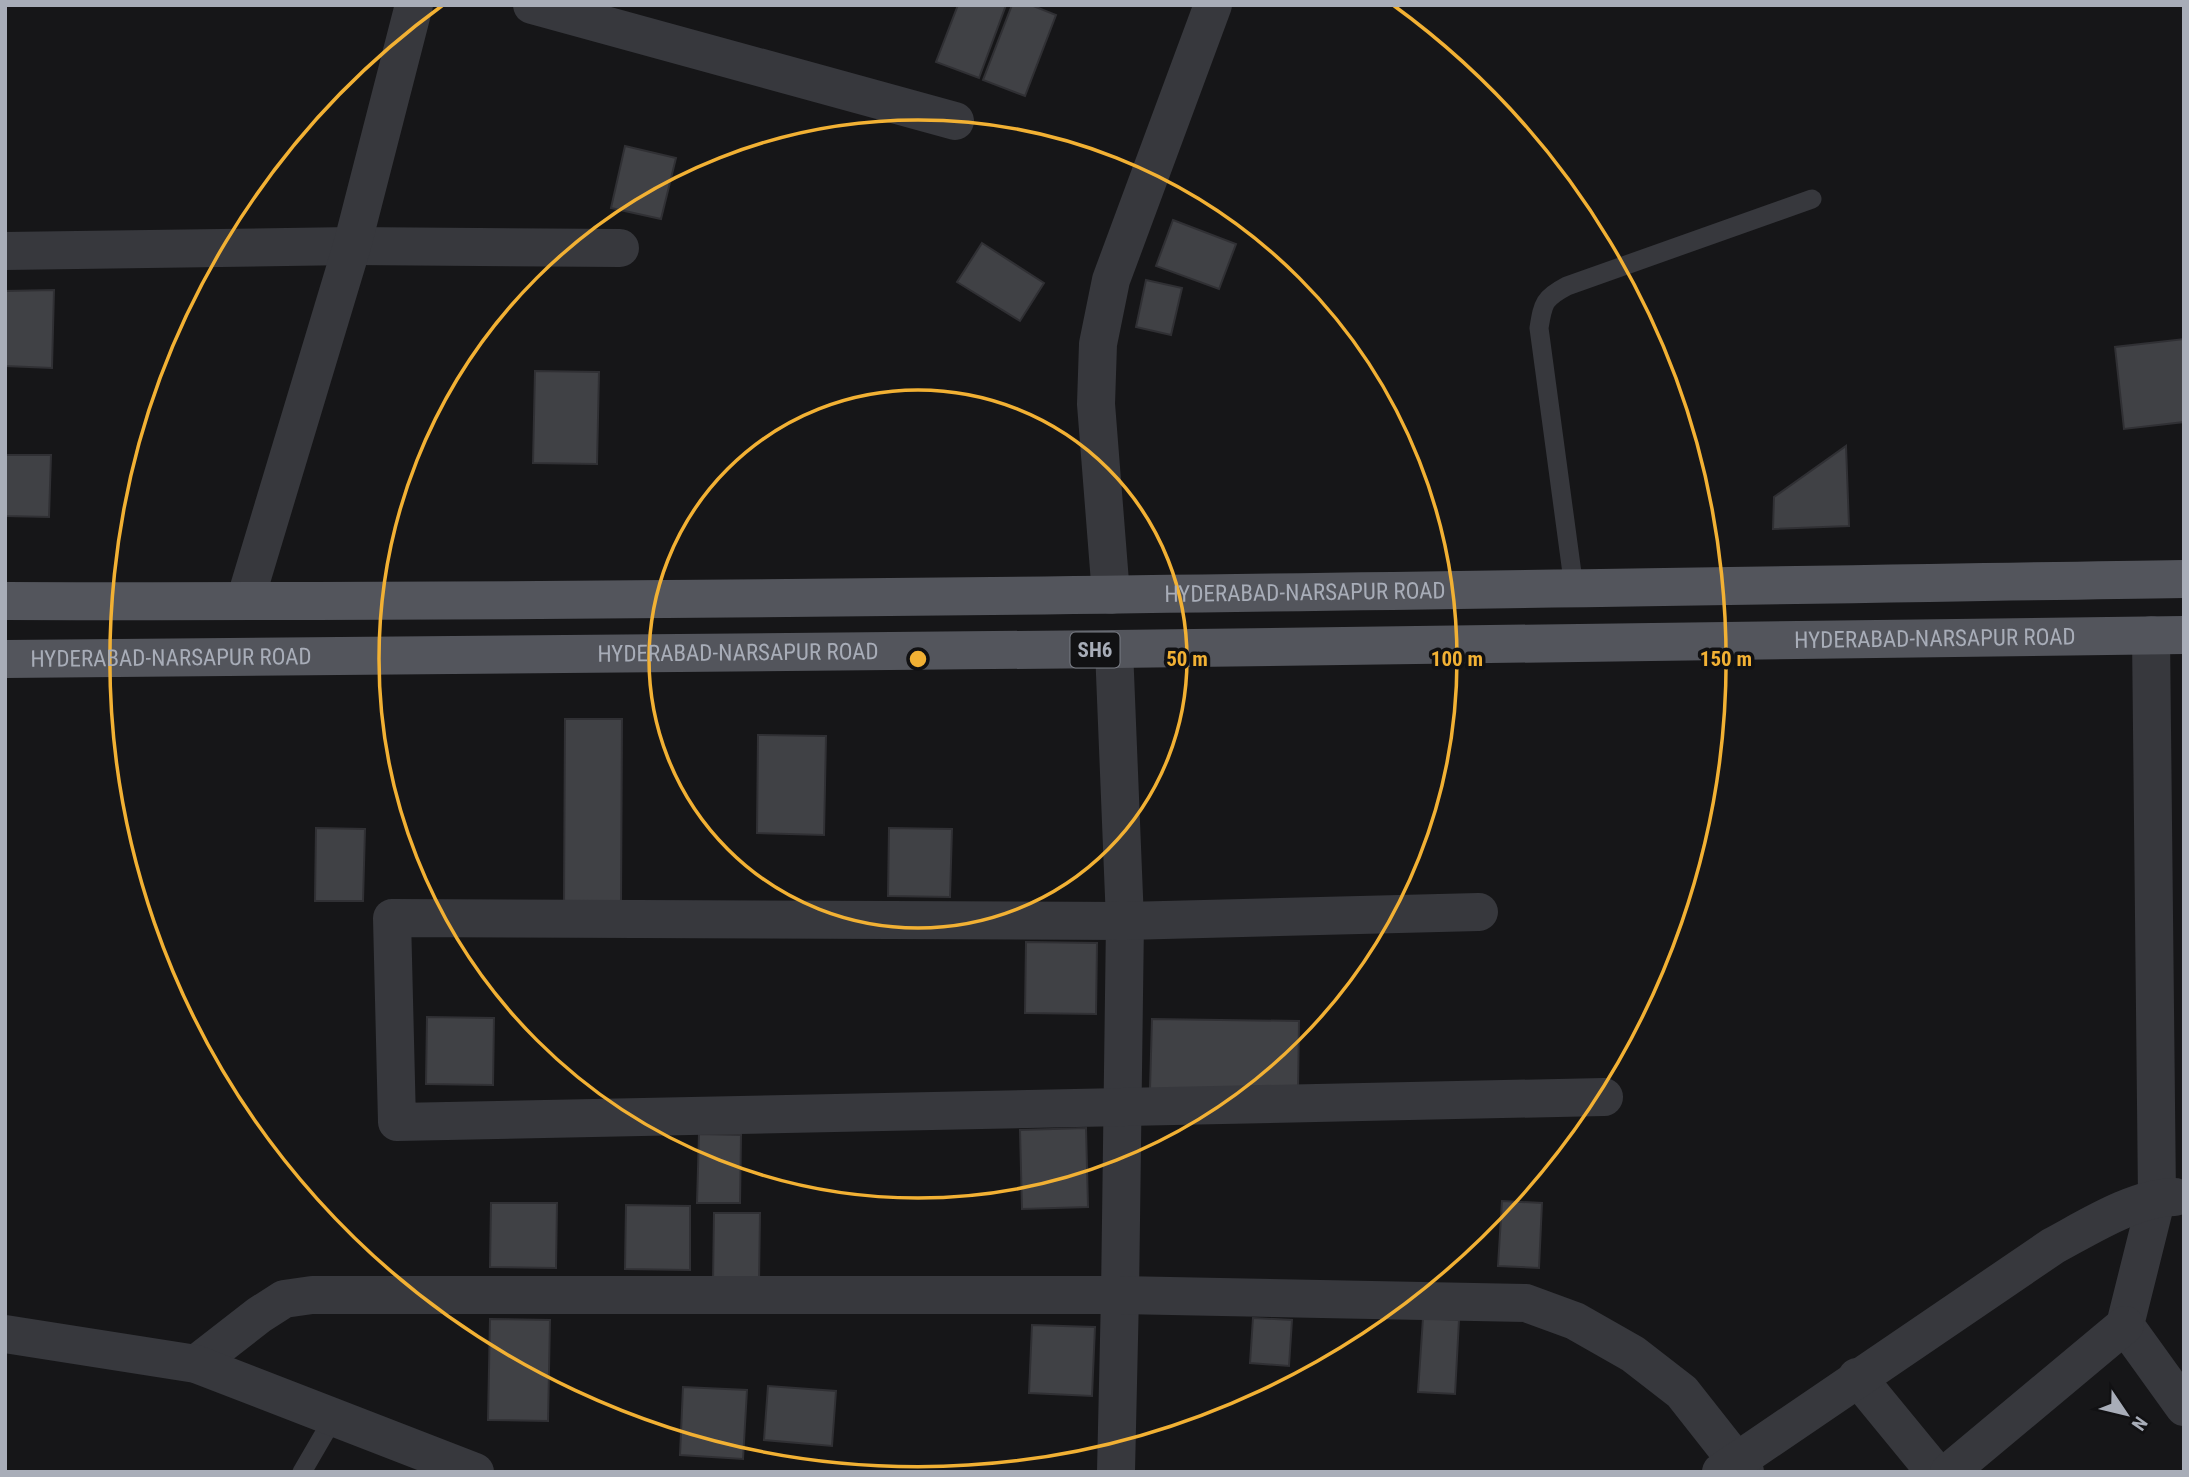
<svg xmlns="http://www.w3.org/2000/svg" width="2189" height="1477" font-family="'Roboto Condensed',sans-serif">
	<rect width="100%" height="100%" fill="#161618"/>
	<!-- building -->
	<g fill="#404145" stroke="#303034" stroke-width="2">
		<path d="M958,5H1006L979,78L936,62Z"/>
		<path d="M1012,5H1031L1056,15L1025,96L983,80Z"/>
		<path d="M625,146L676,158L661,219L611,208Z"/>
		<path d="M1173,220L1236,244L1219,289L1156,266Z"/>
		<path d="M982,243L1044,283L1020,321L957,282Z"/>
		<path d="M1146,280L1182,288L1171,335L1136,327Z"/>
		<path d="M54,290L52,368L5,366V291Z"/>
		<path d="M2184,339V422L2124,429L2115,347Z"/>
		<path d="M535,371L599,372L597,464L533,463Z"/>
		<path d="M1846,446L1849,526L1773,529L1774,497Z"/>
		<path d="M5,455H51L49,517L5,516Z"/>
		<path d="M565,719H622L621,905H564Z"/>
		<path d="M758,735L826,736L824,835L757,833Z"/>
		<path d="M316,828L365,829L363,901H315Z"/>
		<path d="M889,828L952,829L950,897L888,896Z"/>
		<path d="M1026,942L1097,943L1096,1014L1025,1013Z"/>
		<path d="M427,1017L494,1018L493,1085L426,1084Z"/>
		<path d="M1152,1019L1299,1021L1298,1091L1150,1089Z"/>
		<path d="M1086,1128L1088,1207L1022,1209L1020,1130Z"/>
		<path d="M699,1134L741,1135L740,1203H697Z"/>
		<path d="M1502,1201L1542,1203L1539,1268L1498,1266Z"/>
		<path d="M491,1203H557L556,1268L490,1267Z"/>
		<path d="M626,1205L690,1206V1270L625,1269Z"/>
		<path d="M714,1213H760L759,1283H713Z"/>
		<path d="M1253,1318L1292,1320L1289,1366L1250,1363Z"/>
		<path d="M1423,1318L1459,1320L1455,1394L1418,1392Z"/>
		<path d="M490,1319L550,1320L548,1421L488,1420Z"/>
		<path d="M1032,1325L1095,1327L1092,1396L1029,1393Z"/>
		<path d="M768,1386L836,1391L832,1446L764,1440Z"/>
		<path d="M683,1387L747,1390L743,1459L680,1455Z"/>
	</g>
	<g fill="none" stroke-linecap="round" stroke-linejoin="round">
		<!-- service -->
		<g stroke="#37383d" stroke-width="19">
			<path d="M1574,588L1539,328C1543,303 1544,298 1567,286L1812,199"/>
			<path d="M302,1472L334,1417"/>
		</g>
		<!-- minor -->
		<g stroke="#37383d" stroke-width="38">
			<path d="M532,5L955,121"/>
			<path d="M5,251L352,246L620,248"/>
			<path d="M1111,595L1096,404L1098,344L1111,280L1213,5"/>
			<path d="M245,601L352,246L414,5"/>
			<path d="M2151,635L2157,1197L2125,1325L2184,1407"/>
			<path d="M1114,649L1125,921L1120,1295L1116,1472"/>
			<path d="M1479,912L1125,921L392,918L397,1122L1604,1097"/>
			<path d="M196,1364L259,1315L284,1299L312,1295H1120L1526,1303L1575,1321L1633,1354L1682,1392L1745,1472"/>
			<path d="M1857,1377L1935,1472"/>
			<path d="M1721,1472L2053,1246C2087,1228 2135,1197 2175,1197"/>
			<path d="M1949,1472L2125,1325"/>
		</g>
		<!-- tertiary -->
		<path stroke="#37383d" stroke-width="38" d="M5,1334L196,1364L475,1472"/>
		<!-- primary -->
		<g stroke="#53555c" stroke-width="38">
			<path id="s1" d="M5,601C731,603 1458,590 2184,579"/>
			<path id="s2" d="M5,659L1114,649L2184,635"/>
		</g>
	</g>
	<!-- distance rings -->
	<g fill="none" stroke="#f2b134" stroke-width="3.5">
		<circle cx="918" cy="659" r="269"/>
		<circle cx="918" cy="659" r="539"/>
		<path d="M1393 5A808 808 0 1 1 443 5"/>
	</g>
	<g text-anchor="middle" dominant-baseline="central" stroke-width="7" stroke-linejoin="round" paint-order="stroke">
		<!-- shield labels -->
		<rect fill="#111113" stroke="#7b7e86" stroke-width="2" x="1070.5" y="632.5" width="49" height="35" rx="5"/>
		<g font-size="21" font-weight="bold" fill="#a8adb8">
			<text x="1095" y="650">SH6</text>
		</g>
		<!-- street labels -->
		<g font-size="23" fill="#a8adb8" stroke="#111113">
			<text stroke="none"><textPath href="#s1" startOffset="1300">HYDERABAD-NARSAPUR ROAD</textPath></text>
			<text stroke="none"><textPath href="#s2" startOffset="1930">HYDERABAD-NARSAPUR ROAD</textPath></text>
			<text stroke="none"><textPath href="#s2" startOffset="733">HYDERABAD-NARSAPUR ROAD</textPath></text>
			<text stroke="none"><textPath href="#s2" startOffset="166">HYDERABAD-NARSAPUR ROAD</textPath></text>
		</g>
	</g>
	<circle cx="918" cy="659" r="10" fill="#f2b134" stroke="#111113" stroke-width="3.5"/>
	<g font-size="21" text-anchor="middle" font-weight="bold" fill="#f2b134" stroke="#111113" stroke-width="7" stroke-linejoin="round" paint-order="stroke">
		<text x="1187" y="666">50 m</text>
		<text x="1457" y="666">100 m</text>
		<text x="1726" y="666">150 m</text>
	</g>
	<!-- border -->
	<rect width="2189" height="1477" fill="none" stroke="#a8adb8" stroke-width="14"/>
	<!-- north arrow -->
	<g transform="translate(2126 1414) rotate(125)" stroke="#111113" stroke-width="5" paint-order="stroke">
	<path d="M0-5L12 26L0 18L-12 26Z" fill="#a8adb8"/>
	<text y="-10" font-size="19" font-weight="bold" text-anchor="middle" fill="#a8adb8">N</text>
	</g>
</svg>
